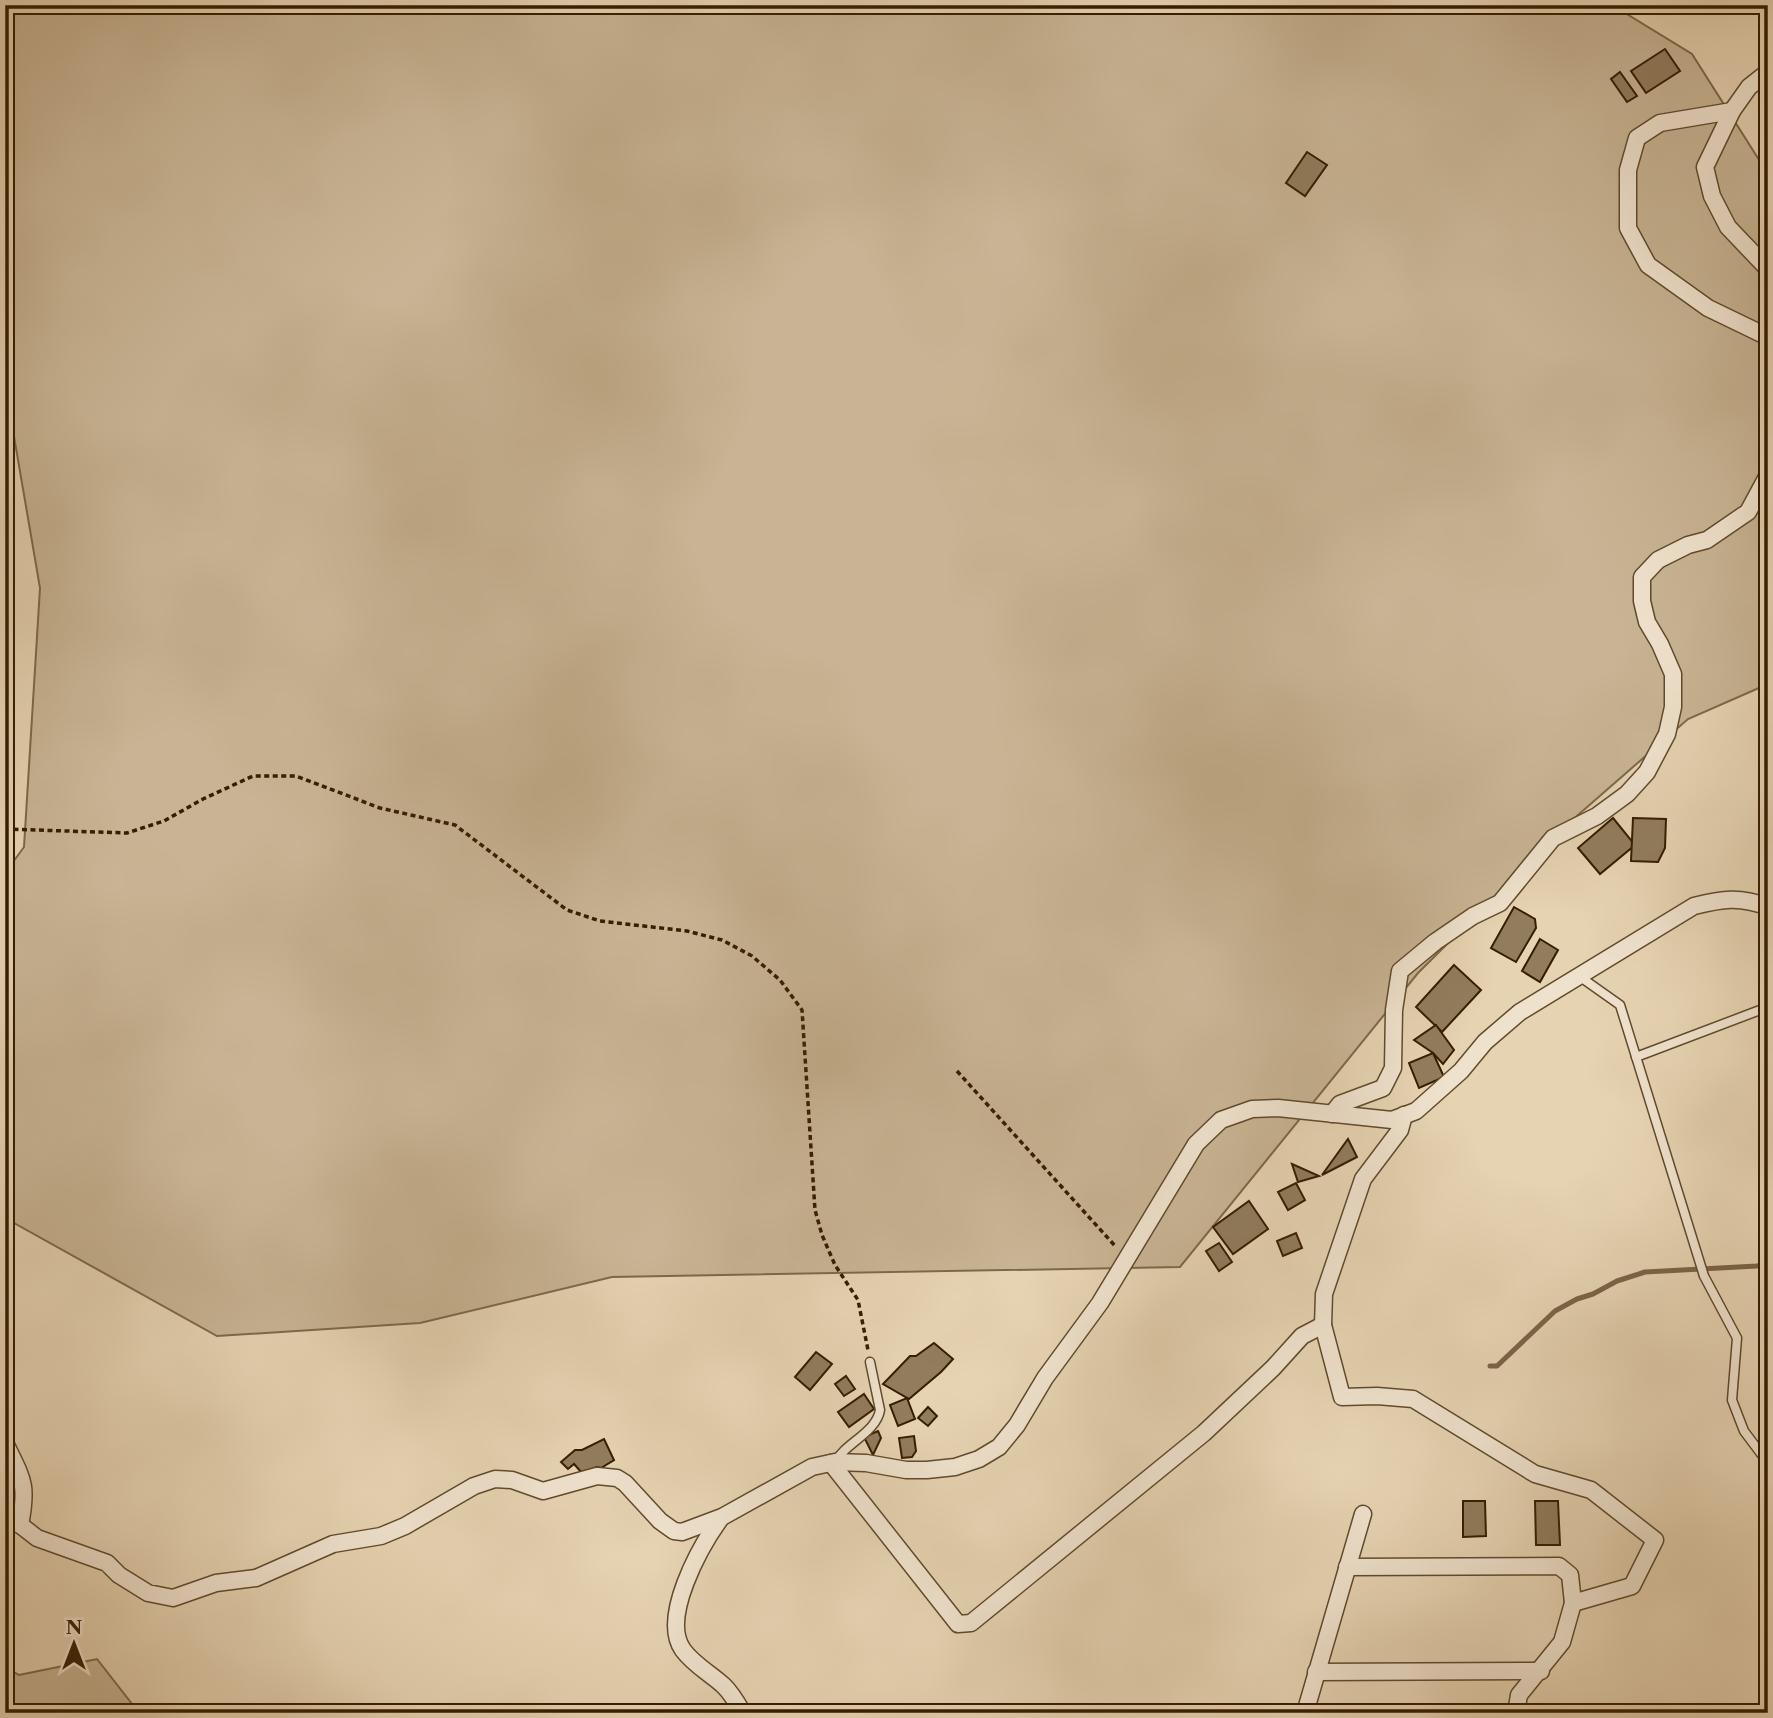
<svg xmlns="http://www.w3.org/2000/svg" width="1773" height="1718" font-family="'Libre Caslon Text',serif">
	<rect width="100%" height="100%" fill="#e6d3b2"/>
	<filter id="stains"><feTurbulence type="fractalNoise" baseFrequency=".00286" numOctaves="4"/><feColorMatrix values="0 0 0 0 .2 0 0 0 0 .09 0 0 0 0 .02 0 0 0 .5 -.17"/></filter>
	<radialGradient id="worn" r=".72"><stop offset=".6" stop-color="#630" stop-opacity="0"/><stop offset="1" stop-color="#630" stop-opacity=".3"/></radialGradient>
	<!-- green -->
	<g fill="#c8b494" stroke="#7e684a" stroke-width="2">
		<path d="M5,5H1612L1692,54L1768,174V684L1688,719L1570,822L1418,973L1180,1267L612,1277L420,1323L217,1336L5,1218V873L24,847L40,588L5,384Z"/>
		<path d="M97,1659L136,1709L146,1713H5V1667L19,1675Z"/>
	</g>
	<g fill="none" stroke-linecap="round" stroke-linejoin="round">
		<!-- stream -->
		<path stroke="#7b6547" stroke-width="5" d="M1490,1366H1497L1555,1311L1577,1299L1593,1294L1617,1281L1645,1272L1757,1266L1768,1262"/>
	</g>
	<!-- building -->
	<g fill="#917c5d" stroke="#351d01" stroke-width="2">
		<path d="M1665,49L1680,71L1646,93L1631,71Z"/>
		<path d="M1620,72L1637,96L1627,102L1611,79Z"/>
		<path d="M1307,152L1327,165L1305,196L1286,183Z"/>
		<path d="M1613,818L1635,845L1600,874L1578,848Z"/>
		<path d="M1633,818L1666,819L1665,848L1658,862L1631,861Z"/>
		<path d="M1514,907L1535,919L1536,928L1516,962L1491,948Z"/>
		<path d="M1540,939L1558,950L1540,982L1522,971Z"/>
		<path d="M1454,965L1481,990L1442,1032L1416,1007Z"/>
		<path d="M1436,1025L1454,1050L1443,1064L1433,1053L1414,1040Z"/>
		<path d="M1433,1053L1444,1077L1419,1088L1409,1063Z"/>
		<path d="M1348,1139L1357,1157L1322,1175Z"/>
		<path d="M1292,1164L1319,1176L1298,1182Z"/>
		<path d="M1296,1183L1305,1200L1288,1210L1278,1192Z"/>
		<path d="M1249,1201L1268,1229L1233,1254L1213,1227Z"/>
		<path d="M1296,1233L1302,1248L1283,1256L1277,1241Z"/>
		<path d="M1219,1243L1232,1262L1219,1271L1206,1251Z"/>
		<path d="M934,1343L953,1359L941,1372L909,1399L883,1384L910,1356H916Z"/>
		<path d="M816,1352L832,1364L810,1390L795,1377Z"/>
		<path d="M846,1376L855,1389L844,1396L835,1384Z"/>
		<path d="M864,1394L874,1409L849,1427L838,1412Z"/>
		<path d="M907,1398L915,1419L898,1426L890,1405Z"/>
		<path d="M928,1407L937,1416L928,1426L918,1418Z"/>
		<path d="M878,1431L881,1438L873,1455L864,1437Z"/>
		<path d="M914,1436L916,1451L912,1457L902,1458L899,1438Z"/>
		<path d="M604,1439L614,1460L601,1468L597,1467L582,1473L574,1464L568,1469L561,1462L575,1450H582Z"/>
		<path d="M1463,1501H1485L1486,1536L1463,1537Z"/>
		<path d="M1535,1501H1558L1560,1545H1536Z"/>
	</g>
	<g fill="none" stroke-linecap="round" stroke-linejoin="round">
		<!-- lane casing -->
		<g stroke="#614a2d" stroke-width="11">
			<g id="lane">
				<path d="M1579,976L1620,1005L1704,1276L1737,1338L1732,1400L1744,1431L1765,1459"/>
				<path d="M1636,1057L1768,1007"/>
				<path d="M835,1462C845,1443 876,1433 880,1410L870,1362"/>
			</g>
		</g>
		<!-- street casing -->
		<g stroke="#614a2d" stroke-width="19">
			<g id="street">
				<path d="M1768,72L1749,87L1732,111L1705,167L1712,196L1728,227L1768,269"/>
				<path d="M1732,111L1660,123L1637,138L1628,170V228L1648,265L1708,308L1768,337"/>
				<path d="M1332,1114L1340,1104L1383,1088L1393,1068L1394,1010L1400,971L1435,942L1473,916L1500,903L1553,838L1597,816L1627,794L1647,772L1667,734L1673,707V674L1660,644L1647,622L1642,601V577L1658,560L1688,545L1707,540L1748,512L1768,475"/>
				<path d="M1404,1115L1400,1130L1363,1179L1324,1294L1323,1325L1342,1397L1377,1396L1413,1399L1535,1474L1591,1490L1655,1540L1632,1586L1573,1603"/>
				<path d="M5,1443C23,1480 28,1484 20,1525"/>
				<path d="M831,1463L958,1624L971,1623L1204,1433L1273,1368L1302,1336L1323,1325"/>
				<path d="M5,1513L37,1538L107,1563L119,1575L148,1593L173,1598L216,1583L256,1578L333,1544L381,1536L405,1526L474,1486L495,1479L512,1480L543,1491L597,1476L617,1478L625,1483L660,1521L674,1531L682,1532L722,1517L812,1467L835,1462L866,1463L906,1470H927L955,1467L979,1459L999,1447L1017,1425L1045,1378L1100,1303L1196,1144L1221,1120L1252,1109L1278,1108L1392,1120L1416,1111L1461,1071L1485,1042L1520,1012L1694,906C1722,899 1740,896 1768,907"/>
				<path d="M720,1519C700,1547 660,1618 683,1650C694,1665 711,1674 724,1686C732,1694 737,1703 743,1713"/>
				<path d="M1347,1567L1559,1566L1570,1575L1573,1603L1562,1642L1519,1695L1516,1713"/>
				<path d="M1316,1672L1541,1671"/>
				<path d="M1305,1713L1363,1514"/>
			</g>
		</g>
		<!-- path -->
		<g stroke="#351d01" stroke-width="3.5" stroke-dasharray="5 3.5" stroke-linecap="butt">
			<path d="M5,829L127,833L164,821L203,799L253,776H296L380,808L455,825L567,910L600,921L687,931L722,940L752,956L780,980L802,1010L815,1210L822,1235L835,1265L858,1300L868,1350"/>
			<path d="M957,1071L1116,1247"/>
		</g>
		<!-- lane -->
		<use href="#lane" stroke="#efe2cd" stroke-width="8"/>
		<!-- street -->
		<use href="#street" stroke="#efe2cd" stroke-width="16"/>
	</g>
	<!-- margin -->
	<rect width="1773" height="1718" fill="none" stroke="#e6d3b2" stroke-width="28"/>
	<rect x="7" y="7" width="1759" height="1704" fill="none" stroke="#351d01" stroke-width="3.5"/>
	<rect x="14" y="14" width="1745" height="1690" fill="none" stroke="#351d01" stroke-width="2"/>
	<!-- north arrow -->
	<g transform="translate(74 1644)" stroke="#efe2cd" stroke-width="5" paint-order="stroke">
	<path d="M0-5L12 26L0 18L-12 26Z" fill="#351d01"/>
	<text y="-10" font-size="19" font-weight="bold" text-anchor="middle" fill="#351d01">N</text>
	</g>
	<rect width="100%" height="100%" filter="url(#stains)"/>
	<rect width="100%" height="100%" fill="url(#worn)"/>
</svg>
